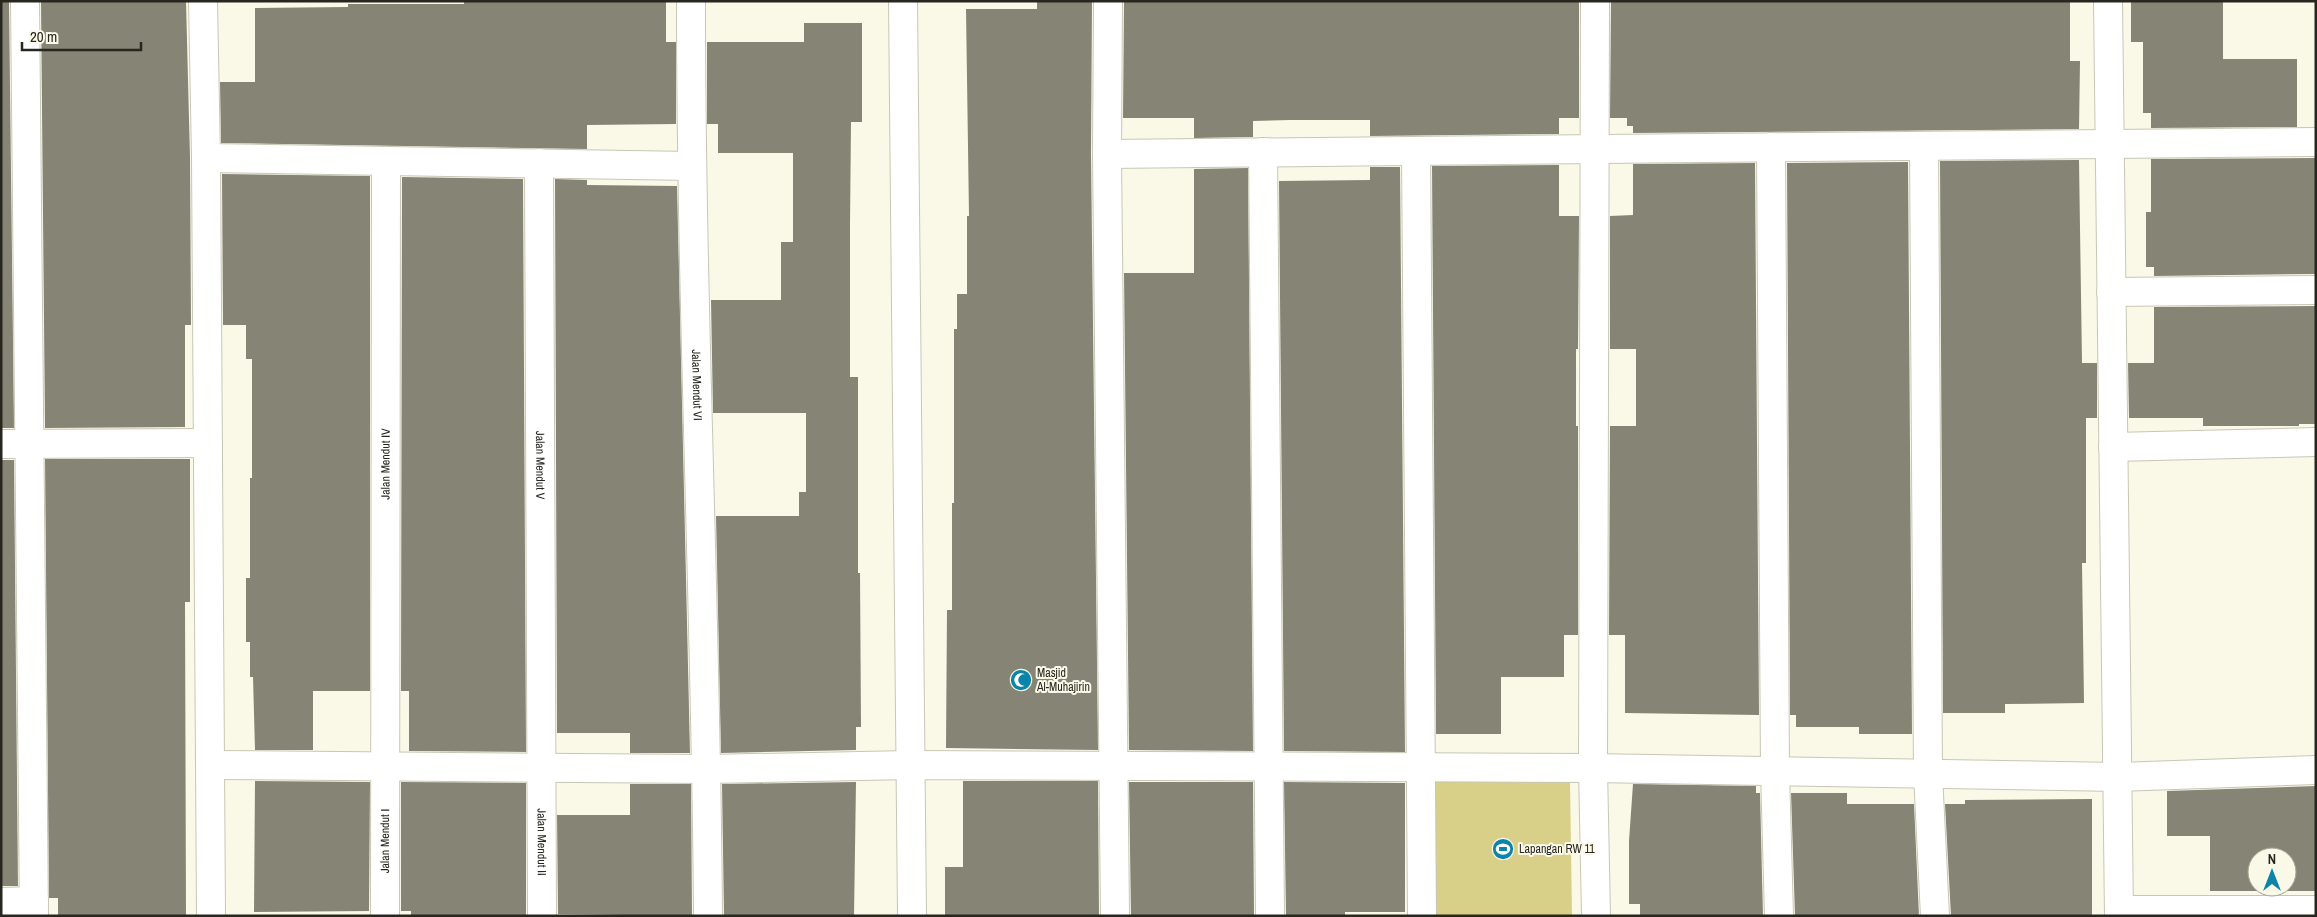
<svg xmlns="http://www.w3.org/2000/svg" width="2317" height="917" font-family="'Archivo Narrow',sans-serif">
	<rect width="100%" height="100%" fill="#faf8e7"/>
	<!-- green -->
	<path fill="#d8cf88" d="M1434,780L1570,782L1572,916H1436Z"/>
	<!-- building -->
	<g fill="#868475" fill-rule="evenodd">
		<path d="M1,1H9L14,428H1Z"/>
		<path d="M41,1H186L190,158L191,325H185V427L45,428Z"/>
		<path d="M464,1L666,2V42H676V124L587,125V149L221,143L220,82H255V8L348,7V4H464Z"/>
		<path d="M1037,1H1092L1091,154L1098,750L946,748L947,610H952V503H954V329H957V294H967V216H969L966,9H1037Z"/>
		<path d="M1124,1H1579V118H1559V134L1370,136V120H1290L1253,121V137L1194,138V118H1123Z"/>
		<path d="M1611,1H2070V61H2080L2079,129L1633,133V126H1627V118H1610Z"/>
		<path d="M2131,1H2223V59H2297V127L2151,128V113H2143V42H2131Z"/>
		<path d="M804,23H862V122H851L850,225V377H858V573H860L861,727H856V750L721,753L716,516H799V492H806V413H713L711,300H781V242H793V153H718V124H707V42H804Z"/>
		<path d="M2316,158V274L2154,276V267H2146V212H2151V159Z"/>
		<path d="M2079,160L2082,363H2097V418H2086V563H2082L2084,703L2005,704V713H1943L1940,161Z"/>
		<path d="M1908,162L1912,734H1859V727H1796V715H1790L1787,163Z"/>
		<path d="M1755,163L1759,715L1625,713V635H1609L1610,426H1636V349H1610V216L1633,215V164Z"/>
		<path d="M1559,165V216H1579L1578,349H1576V426H1578V635H1564V677H1501V734H1436L1432,166Z"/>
		<path d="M1370,167H1400L1405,752L1284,751L1279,181L1370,180Z"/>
		<path d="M1248,168L1253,751L1129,750L1124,273H1194V169Z"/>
		<path d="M222,174L370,176V691H313V750H255L253,677H250V642H246V578H250V478H252V359H246V325H223Z"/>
		<path d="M402,177L523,179L526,752L409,751V691H401Z"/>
		<path d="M555,179L587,180V185L677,186L690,753H630V733H557Z"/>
		<path d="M2316,306V424H2299V426H2203V418H2129L2128,363H2154V307Z"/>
		<path d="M45,459H190V602H185L186,916H58V898H49Z"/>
		<path d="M1,460H14L18,886H1Z"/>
		<path d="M255,781L370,782L369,911L254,912Z"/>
		<path d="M963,781H1098L1099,916H945V867H963Z"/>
		<path d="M401,782L526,783V916H411V911H401Z"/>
		<path d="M856,782L854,916H724L722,784Z"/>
		<path d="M1129,782H1253L1254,916H1131Z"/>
		<path d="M1284,782L1405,783V912H1345V916H1286Z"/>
		<path d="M630,784H691L692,916L558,914L557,815H630Z"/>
		<path d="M1633,784L1756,786V793H1760L1763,916H1640V904H1629V841Z"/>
		<path d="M2316,786V891H2210V836H2167V791ZM2257,857H2287V887H2257Z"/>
		<path d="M1791,793H1847V804H1914L1919,916H1795Z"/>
		<path d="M2092,799V916H1951L1945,804H1965V800Z"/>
	</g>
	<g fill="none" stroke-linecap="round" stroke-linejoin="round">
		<!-- minor casing -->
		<g stroke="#c8c7b6" stroke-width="30">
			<g id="minor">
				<path d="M25,1L34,916"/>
				<path d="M203,1L206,158L211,916"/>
				<path id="s1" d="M691,1C691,306 706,611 708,916"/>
				<path d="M903,1L912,916"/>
				<path d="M1108,1L1107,154L1115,916"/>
				<path d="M1595,1L1593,768L1596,916"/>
				<path d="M2108,1L2119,916"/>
				<path d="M1771,147L1775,771L1779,916"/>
				<path d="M1924,147L1928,774L1935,916"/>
				<path d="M1416,151L1422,916"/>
				<path d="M1263,152L1270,916"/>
				<path d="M1107,154L2316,142"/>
				<path d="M206,158L691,166"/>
				<path id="s2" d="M539,163L542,916"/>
				<path d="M2111,292L2316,290"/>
				<path d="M1,444L208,443"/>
				<path d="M2113,447L2316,442"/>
				<path d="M210,765L707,769L910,765L1593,768L2118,777L2316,770"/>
				<path d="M1,902L34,901"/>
				<path d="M2119,910H2316"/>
				<path id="s3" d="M385,916L386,161"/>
			</g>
		</g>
		<!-- minor -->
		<use href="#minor" stroke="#fff" stroke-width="28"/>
	</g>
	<!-- icons -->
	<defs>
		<g id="mosque-disc" transform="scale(1.125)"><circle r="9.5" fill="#0a85a9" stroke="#faf8e7"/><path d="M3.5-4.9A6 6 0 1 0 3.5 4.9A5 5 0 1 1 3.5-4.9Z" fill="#fff"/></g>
		<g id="stadium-disc" transform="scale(1.125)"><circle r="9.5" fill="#0a85a9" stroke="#faf8e7"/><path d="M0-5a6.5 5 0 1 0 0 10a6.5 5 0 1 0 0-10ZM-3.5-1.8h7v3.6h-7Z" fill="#fff"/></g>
	</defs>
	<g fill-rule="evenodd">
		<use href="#mosque-disc" x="1021" y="680"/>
		<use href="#stadium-disc" x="1503" y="849"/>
	</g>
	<g text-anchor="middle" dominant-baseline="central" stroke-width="4" stroke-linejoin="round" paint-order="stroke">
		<!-- street labels -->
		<g font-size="12" fill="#272720" stroke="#faf8e7">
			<text stroke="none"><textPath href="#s1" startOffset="384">Jalan Mendut VI</textPath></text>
			<text stroke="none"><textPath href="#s3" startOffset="452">Jalan Mendut IV</textPath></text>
			<text stroke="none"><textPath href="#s2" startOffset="302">Jalan Mendut V</textPath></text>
			<text stroke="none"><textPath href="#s3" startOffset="75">Jalan Mendut I</textPath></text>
			<text stroke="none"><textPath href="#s2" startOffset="679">Jalan Mendut II</textPath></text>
		</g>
		<!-- poi labels -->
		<g font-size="12" fill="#272720" stroke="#faf8e7" text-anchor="start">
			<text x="1037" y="673">Masjid<tspan x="1037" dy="14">Al-Muhajirin</tspan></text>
			<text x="1519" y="849">Lapangan RW 11</text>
		</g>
	</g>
	<!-- border -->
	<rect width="2317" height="917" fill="none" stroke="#272720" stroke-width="5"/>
	<!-- north arrow -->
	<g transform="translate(2272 872)"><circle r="24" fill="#faf8e7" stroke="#a6a497"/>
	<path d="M0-4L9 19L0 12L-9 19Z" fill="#0a85a9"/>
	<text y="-8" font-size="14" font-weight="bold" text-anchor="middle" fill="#272720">N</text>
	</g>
	<!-- scale -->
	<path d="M22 42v8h119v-8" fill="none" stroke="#272720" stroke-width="2.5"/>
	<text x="30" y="42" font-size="15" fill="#272720" stroke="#faf8e7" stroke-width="4" paint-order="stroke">20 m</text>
</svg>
